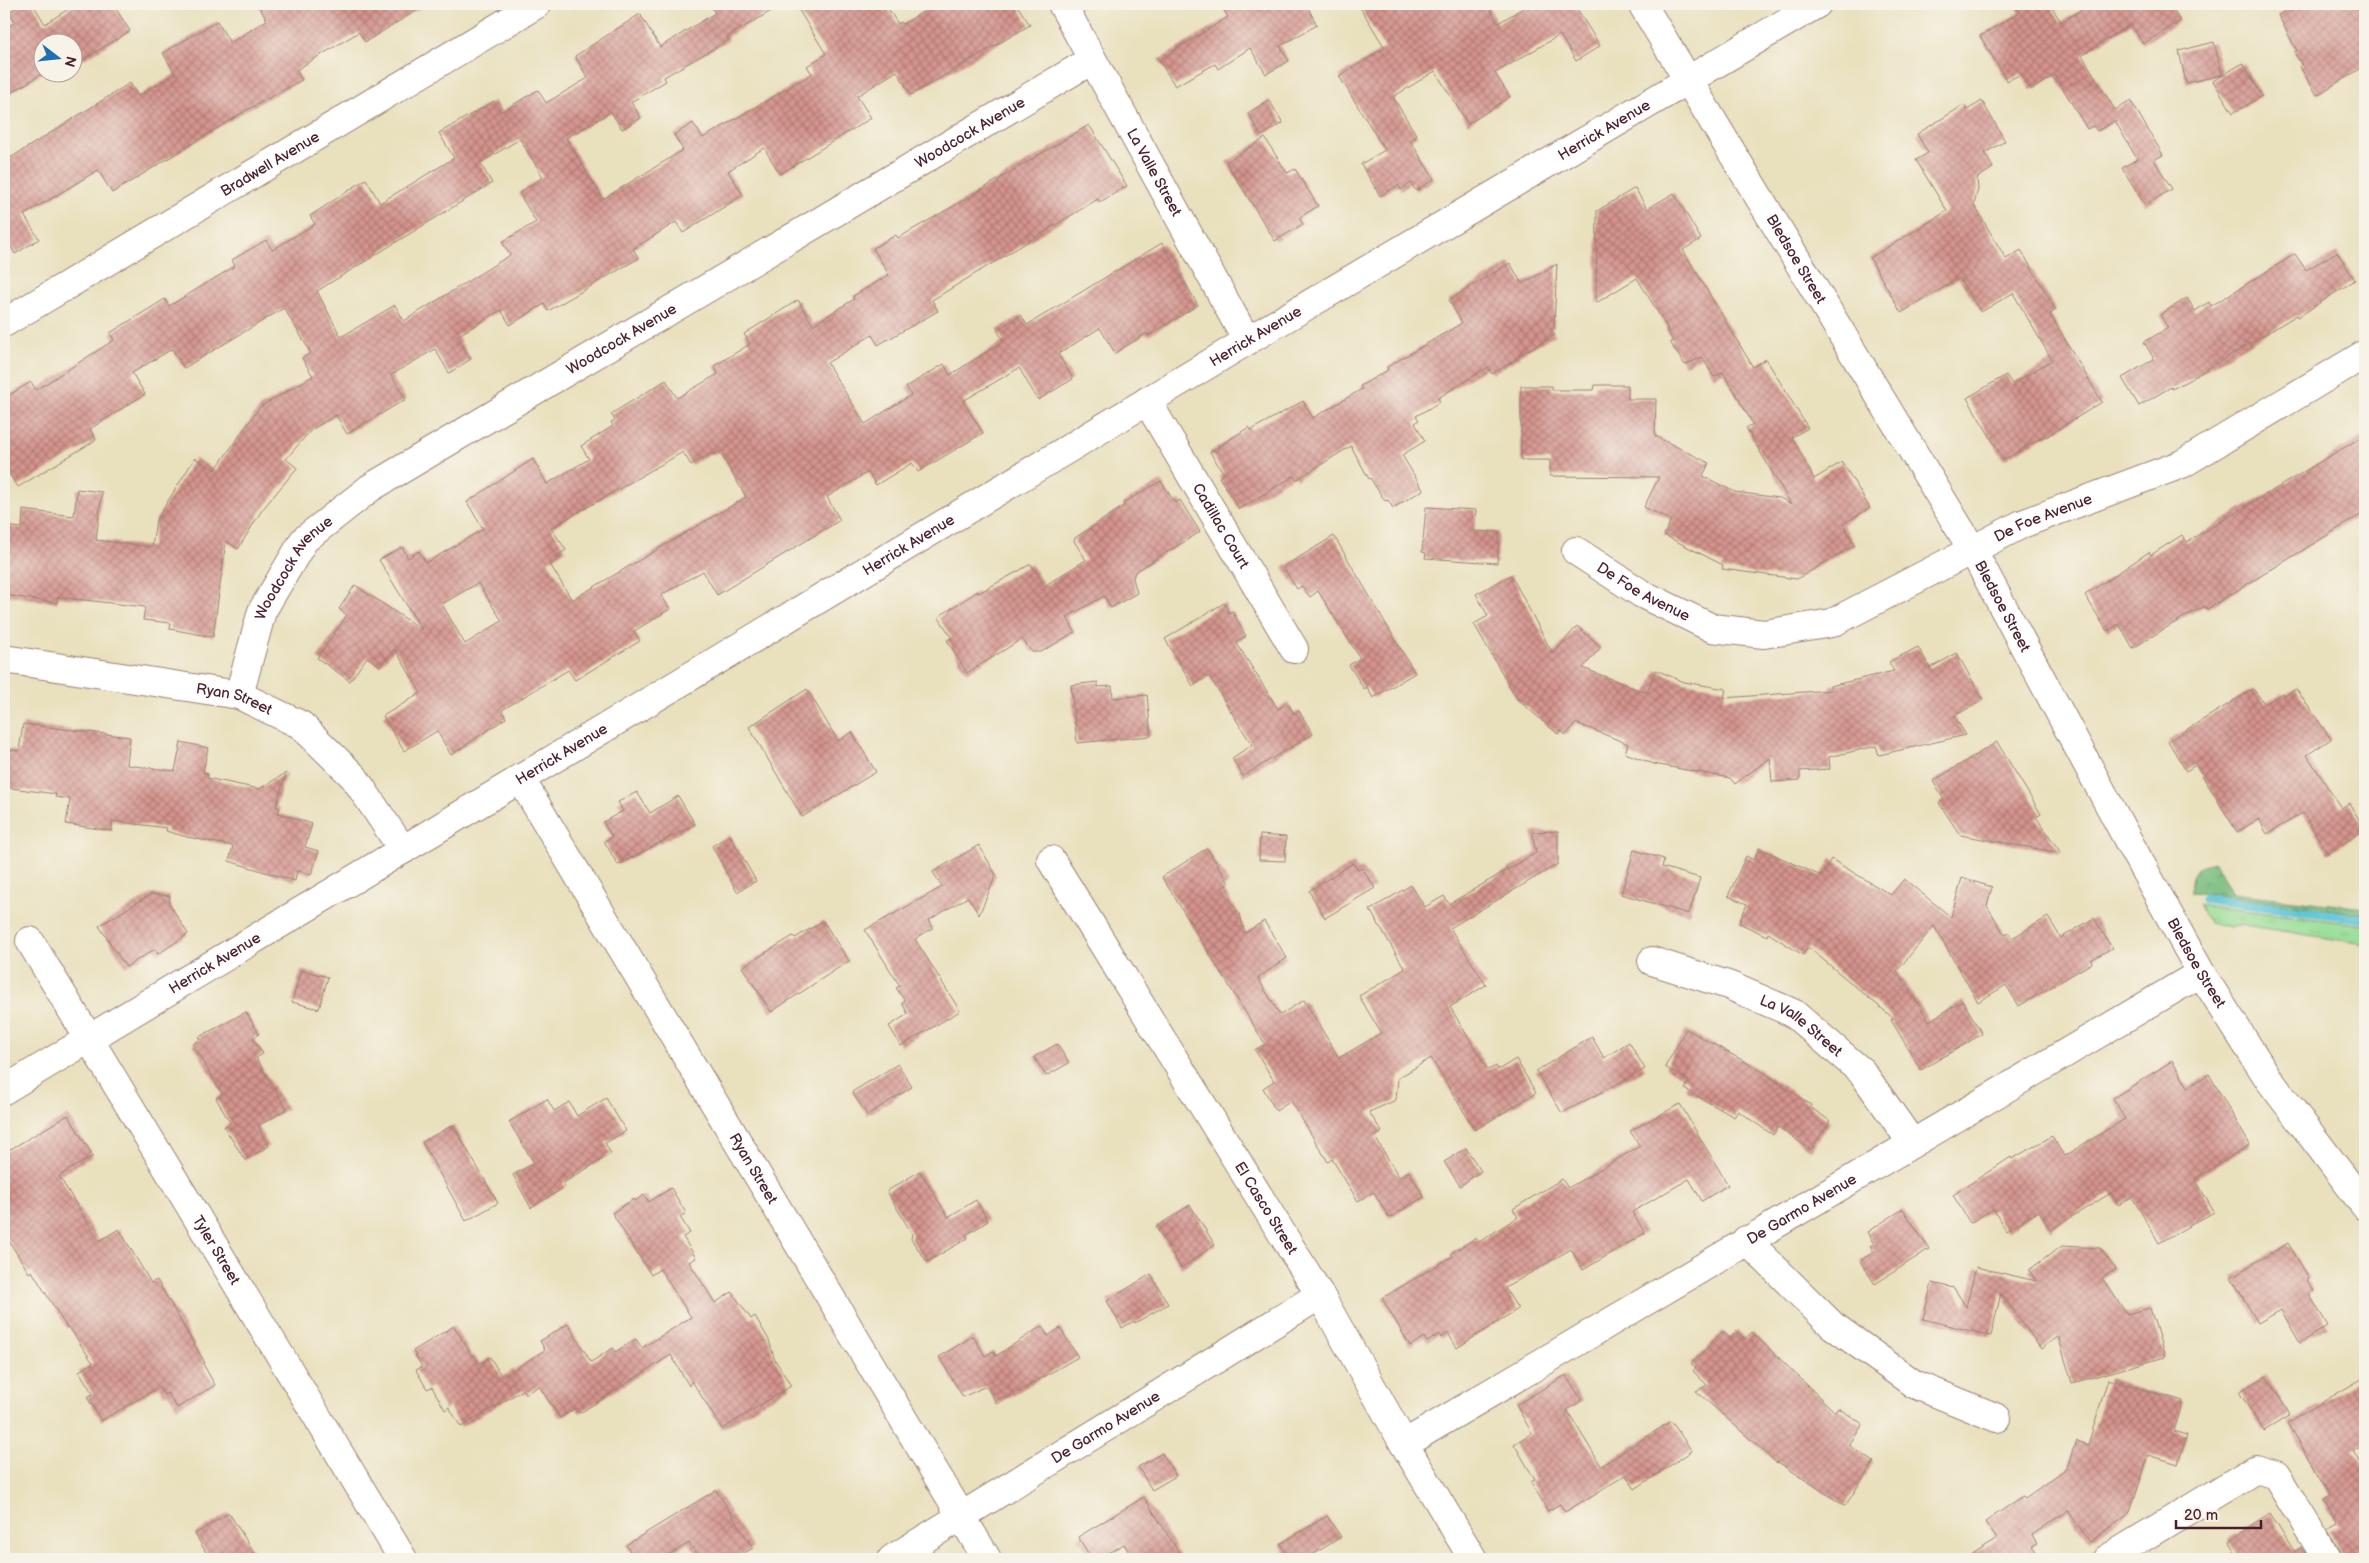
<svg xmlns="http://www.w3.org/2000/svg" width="2369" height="1563" font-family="'Balsamiq Sans',sans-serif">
	<defs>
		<pattern id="grass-tufts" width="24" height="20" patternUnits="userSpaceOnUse" patternTransform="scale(1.25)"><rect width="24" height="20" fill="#99de97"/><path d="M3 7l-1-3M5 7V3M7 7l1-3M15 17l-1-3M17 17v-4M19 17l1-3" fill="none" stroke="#85be82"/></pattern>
		<pattern id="forest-crowns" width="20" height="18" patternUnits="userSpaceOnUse" patternTransform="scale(1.25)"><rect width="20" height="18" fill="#7abd80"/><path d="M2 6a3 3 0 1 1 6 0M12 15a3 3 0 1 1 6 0" fill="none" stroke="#669969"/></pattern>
		<pattern id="building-cross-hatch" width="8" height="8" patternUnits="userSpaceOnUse" patternTransform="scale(1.25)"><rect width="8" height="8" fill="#d4948d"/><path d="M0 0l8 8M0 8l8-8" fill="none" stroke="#ae7873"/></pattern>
	</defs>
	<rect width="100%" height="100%" fill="#f7f3e8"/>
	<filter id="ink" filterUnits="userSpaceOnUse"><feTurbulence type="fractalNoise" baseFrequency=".02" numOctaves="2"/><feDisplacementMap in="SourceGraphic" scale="10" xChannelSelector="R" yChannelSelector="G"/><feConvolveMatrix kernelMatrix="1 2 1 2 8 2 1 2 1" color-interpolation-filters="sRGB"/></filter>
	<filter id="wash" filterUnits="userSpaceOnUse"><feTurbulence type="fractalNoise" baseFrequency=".0096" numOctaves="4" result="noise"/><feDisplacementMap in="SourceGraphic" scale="20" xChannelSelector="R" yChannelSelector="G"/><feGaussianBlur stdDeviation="1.12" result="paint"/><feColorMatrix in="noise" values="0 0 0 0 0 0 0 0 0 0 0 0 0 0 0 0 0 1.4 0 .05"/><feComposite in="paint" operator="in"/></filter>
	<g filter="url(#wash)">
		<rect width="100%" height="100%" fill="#e9e0bd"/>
		<!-- grass -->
		<path fill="url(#grass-tufts)" stroke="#727e61" d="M2199,905L2365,925V944L2243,925L2229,928L2209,923Z"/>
		<!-- forest -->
		<path fill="url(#forest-crowns)" stroke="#626e56" d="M2215,862L2231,893L2365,908V914L2191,892C2189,871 2197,866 2215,862Z"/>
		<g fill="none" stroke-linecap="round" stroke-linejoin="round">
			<!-- stream -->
			<path stroke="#5cc5d8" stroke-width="9" d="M2205,899L2365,919"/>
		</g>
		<g id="blocks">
			<!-- building -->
			<g fill="url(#building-cross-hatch)" fill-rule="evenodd">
				<path d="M21,4H33L45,24L76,4H113L130,31L76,64L72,58V42H42V72H45L4,97V29L15,22L9,12Z"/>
				<path d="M257,4H427L365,42L359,32L296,70L302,80L247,110L112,193L98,170L24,215L39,239L15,254L4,235V162L130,83L138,96L175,74L163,53L217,21L230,43L267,20Z"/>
				<path d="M710,4H783L727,37L729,40L664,77L666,81L631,102L641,118L622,129L611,112L566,138L603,199L683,150L674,135L693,123L703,138L812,74L807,66L826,54L795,4H885L898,24L901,22L903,24L936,4H1016L1030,25L911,95L897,71L857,96L871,118L780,174L764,148L728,171L743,195L705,219L683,233L676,222L633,249L639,258L548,311L544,304L510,325L501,310L457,336L471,359L449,373L435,349L391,375L406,399L347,434L336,415L311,430L286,459L297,468L262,510L238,549L226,541L213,637L170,629L171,623L143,620L145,607L58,597L57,603L4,595V526L22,528L23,510L74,516L77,489L102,492L96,540L152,547L156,520L195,458L215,470L260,407L313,376L302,358L311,353L284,308L184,368L172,349L132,373L145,394L90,429L96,440L18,487L4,466V398L31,382L36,390L114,340L110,333L165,299L169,306L235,266L232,260L266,240L272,250L315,224L310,216L366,179L380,203L454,158L439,133L494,101L501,112L538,90L546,103L588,78L575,56L640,14L660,47L715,13ZM520,139L543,177L519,193L536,222L502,242L510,255L404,321L395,305L341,337L317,291L492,183L480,163Z"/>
				<path d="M1220,4H1306L1317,25L1280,46L1289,61L1266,74L1250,48L1218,69L1215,64L1175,86L1159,60L1228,17Z"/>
				<path d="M1358,4H1487L1498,23L1530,4H1574L1600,46L1576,61L1560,35L1495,73L1510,97L1468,124L1435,71L1393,97L1417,136L1410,140L1434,179L1416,191L1411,183L1401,190L1398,185L1380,196L1361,164L1385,150L1339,76L1385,48Z"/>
				<path d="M2014,4H2050L2061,22L2091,4H2170L2180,21L2143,44L2131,24L2082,55L2115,110L2131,101L2163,155L2154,160L2172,189L2145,205L2122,168L2137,159L2115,121L2097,131L2093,126L2087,129L2055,75L2031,90L2021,74L2007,81L1980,36L2020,12Z"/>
				<path d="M2297,4H2365V66L2317,95L2300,67L2302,65L2294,52L2297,51L2278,15Z"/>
				<path d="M2214,42L2222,75L2186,83L2179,51Z"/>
				<path d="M2243,63L2262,96L2233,113L2213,81Z"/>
				<path d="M1269,100L1283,123L1261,136L1248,113Z"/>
				<path d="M1982,101L2005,141L1985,153L1993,168L1977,178L1978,189L1974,205L2006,259L2021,250L2056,310L2050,314L2102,402L2046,437L2045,436L2004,460L1967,398L2006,375L2012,384L2052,360L2013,293L1981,312L1959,278L1901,313L1870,258L1947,211L1916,160L1928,153L1917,134L1964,105L1967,110Z"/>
				<path d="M1089,125L1127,186L1100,202L1098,199L932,300L938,311L878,345L872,335L827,363L865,424L911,395L906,387L944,364L950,375L1004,341L997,330L1021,315L1027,325L1162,243L1198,305L1148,336L1147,333L1115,353L1100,328L1058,354L1073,379L1038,400L1019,368L963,401L983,433L918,472L912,463L876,485L868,472L827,497L840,520L717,595L703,571L661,595L670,609L634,631L640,641L575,680L568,670L502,710L506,718L451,755L437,731L404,751L383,716L421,693L395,649L380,666L367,657L350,681L317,658L347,615L339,609L355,585L422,630L379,560L402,547L408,558L419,551L426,563L483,529L467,502L533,459L547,484L589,459L581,446L613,426L611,422L615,420L611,414L666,380L677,398L718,374L714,366L750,344L744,334L798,300L813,325L854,299L853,296L889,275L873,248L896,235L898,238L964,200ZM719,451L746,497L572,600L548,561L566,550L551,528L683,452L691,465L711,453L713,455ZM478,583L502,621L465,644L442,604Z"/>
				<path d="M1265,138L1287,173L1295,169L1318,206L1299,218L1303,224L1275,241L1226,162Z"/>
				<path d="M1635,188L1647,209L1674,193L1701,239L1683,250L1753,367L1766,359L1808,428L1792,437L1814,479L1842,462L1870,508L1843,524L1855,545L1797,579L1722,569L1723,565L1664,535L1671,520L1644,507L1659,477L1550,476V460H1521V386H1552V390H1594L1595,385H1628V399H1656L1655,436L1709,463L1703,476L1735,492L1780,498L1791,504L1746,428L1753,424L1723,372L1714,377L1702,357L1685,365L1670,342L1673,341L1666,329H1668L1637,278L1596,303L1597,211Z"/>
				<path d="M2337,252L2355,280L2298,317L2297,315L2189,380L2172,389L2171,387L2139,406L2122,378L2154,359L2144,342L2168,328L2160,315L2187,298L2195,311L2209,302L2211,306L2295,254L2306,270Z"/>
				<path d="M1510,263L1522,284L1557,264L1554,327L1551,329L1555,335L1519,355L1520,357L1492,374L1488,367L1438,398L1440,402L1416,416L1419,420L1415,423L1425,441L1402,455L1423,490L1393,508L1388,500L1385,501L1370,478L1369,479L1351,446L1296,480L1294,476L1239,509L1219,477L1224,474L1210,452L1249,427L1251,430L1303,401L1313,418L1362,389L1360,386L1388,370L1387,367L1462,323L1449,300Z"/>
				<path d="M2365,435V512L2207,609L2205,606L2184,617L2133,648L2119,624L2107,631L2085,595L2149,552L2151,555L2182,535L2187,542Z"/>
				<path d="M1161,481L1175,503L1180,500L1200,532L1135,572L1133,578L1137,593L1111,608L1104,596L1067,617L1075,632L1041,652H1032L1022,639L967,673L947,640L952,638L939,618L941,615L978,591L979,593L1031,564L1044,586L1086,560L1074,541L1075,538L1124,506L1123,503Z"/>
				<path d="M1426,507L1476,510L1474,531L1499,532L1497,563L1425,558L1426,553L1422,552Z"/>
				<path d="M1334,536L1415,673L1373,698L1367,687L1364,689L1349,665L1360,658L1318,591L1310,597L1302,586L1297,589L1283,567Z"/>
				<path d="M1511,575L1553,654L1577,626L1601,647L1583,668L1647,693L1656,670L1684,682L1726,689L1724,698L1831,690L1830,686L1894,671L1889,662L1918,647L1930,668L1957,653L1983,700L1954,716L1966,735L1879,755L1876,746L1829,757L1830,769L1800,771V780L1772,782L1770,758L1735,784L1730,778L1654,764L1625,753L1628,744L1576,723L1566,735L1561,731L1558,734L1517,699L1474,624L1488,616L1476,594Z"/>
				<path d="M1224,603L1229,613L1232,611L1246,636L1236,642L1278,709L1288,703L1294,714L1299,711L1313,734L1243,776L1232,758L1252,745L1209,676L1193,686L1165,639Z"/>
				<path d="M1098,682V687L1112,686L1113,698L1147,695L1151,736L1077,743L1071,685Z"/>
				<path d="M807,689L838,741L852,732L876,772L802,817L749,727Z"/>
				<path d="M2253,689L2265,704L2282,693L2283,696L2296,689L2331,739L2307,755L2341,808L2349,803L2365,829L2328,854L2303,813L2267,834L2259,819L2237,832L2196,765L2186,771L2168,741Z"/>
				<path d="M23,724L130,737L127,765L175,771L181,742L208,748L203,772L208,774L207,778L259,789L286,773L276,807L280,808L278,813L312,824L305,847L319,851L311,875L297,870L295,881L229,861L233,846L187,837L166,831L167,828L112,821V831L66,824L70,799L55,797L56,794L4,787V749L19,751Z"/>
				<path d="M1997,742L2041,814L2036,817L2061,853L1960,835L1939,803L1944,800L1933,781Z"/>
				<path d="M637,792L650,813L678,796L695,824L618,865L604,841L612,837L603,822L623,811L618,802Z"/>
				<path d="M1558,831V864L1450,928L1486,985L1450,1007L1488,1070L1496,1066L1498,1070L1516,1059L1536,1093L1475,1130L1431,1058L1398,1078L1396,1100L1369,1112L1382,1132L1375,1137L1399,1177L1409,1171L1424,1197L1389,1218L1374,1192L1358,1201L1332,1159L1328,1162L1291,1101L1276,1111L1263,1088L1274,1081L1255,1050L1265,1044L1162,877L1207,848L1229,883L1222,888L1240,915L1245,933L1264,921L1287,958L1258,978L1280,1015L1304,1000L1339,1058L1381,1033L1359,996L1405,969L1370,910L1411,885L1425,907L1444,896L1449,904L1536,853L1532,832Z"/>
				<path d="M730,835L756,881L737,892L712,846Z"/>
				<path d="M1260,835L1286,837L1285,861L1259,860Z"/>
				<path d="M979,845L996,875L979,915L968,897L929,920L933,928L915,939L960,1011L901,1046L889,1026L908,1014L902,1003L905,1001L896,988L900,986L865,930L942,887L933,872Z"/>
				<path d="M1759,848L1821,876L1831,859L1891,895L1904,879L1951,917L1962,878L1992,887L1987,906L2005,935L2009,933L2012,938L2048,917L2061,938L2094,918L2112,948L2091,960L2092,963L2019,1006L2006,985L1978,1002L1934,926L1897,971L1929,1021L1963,1001L1982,1034L1921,1070L1891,1020L1893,1018L1808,947L1803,955L1768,933L1767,936L1739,923L1747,904L1728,896L1746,856L1754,860Z"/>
				<path d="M1634,850L1664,859L1662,867L1700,878L1689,914L1621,894Z"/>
				<path d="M1353,863L1358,870L1362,868L1375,888L1325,918L1309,891Z"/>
				<path d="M151,894L170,896L169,903L188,934L158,954L155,949L126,967L99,926Z"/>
				<path d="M823,921L849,961L771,1012L742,967L793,936L795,938Z"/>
				<path d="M301,970L328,977L319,1009L292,1002Z"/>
				<path d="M246,1012L259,1034L253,1038L263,1054L256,1058L287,1109L258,1126L269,1146L245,1160L224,1127L230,1123L216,1098L222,1094L193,1044L201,1039L199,1037Z"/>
				<path d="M1686,1029L1760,1070L1811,1105L1810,1107L1830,1121L1811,1150L1778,1127L1773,1135L1738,1111L1734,1117L1685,1089L1689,1081L1665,1067Z"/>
				<path d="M1592,1037L1604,1058L1629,1042L1645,1069L1562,1113L1536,1071Z"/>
				<path d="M1057,1044L1069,1063L1046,1076L1034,1057Z"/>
				<path d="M2172,1061L2188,1087L2209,1074L2250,1145L2195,1179L2214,1212L2159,1243L2132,1197L2118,1205L2111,1193L2050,1230L2039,1211L2006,1231L1993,1209L1970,1223L1953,1195L2011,1157L2012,1159L2052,1136L2064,1156L2125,1119L2113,1098Z"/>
				<path d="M898,1064L912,1087L867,1115L852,1092Z"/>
				<path d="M606,1098L626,1131L605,1143L611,1154L563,1183L565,1187L531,1208L513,1175L534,1163L509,1122L547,1099L554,1111L569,1102L577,1116Z"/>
				<path d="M1680,1104L1728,1185L1702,1201L1689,1179L1632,1212L1645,1233L1583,1270L1571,1249L1505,1288L1518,1309L1457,1348L1448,1333L1441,1338L1439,1334L1427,1342L1424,1337L1410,1346L1382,1298L1453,1256L1451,1253L1476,1238L1479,1242L1518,1217L1513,1209L1562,1179L1568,1188L1640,1146L1630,1131Z"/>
				<path d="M68,1115L93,1156L59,1176L99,1241L119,1229L151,1283L157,1280L205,1363L203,1364L215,1385L177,1408L168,1393L164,1395L159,1387L101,1421L87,1397L93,1394L79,1371L93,1363L69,1327L67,1328L32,1271L29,1273L4,1233V1153Z"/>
				<path d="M453,1125L498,1203L466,1221L422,1142Z"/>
				<path d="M1466,1148L1481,1171L1460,1186L1444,1162Z"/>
				<path d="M920,1171L948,1217L976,1200L988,1221L966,1235L968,1238L927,1262L911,1239L912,1234L887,1191Z"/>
				<path d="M671,1188L686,1213L680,1217L690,1233L683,1237L696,1258L689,1262L715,1303L732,1292L751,1319L755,1316L769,1340L774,1358L791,1386L722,1429L692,1381L689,1386L671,1355L580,1413L576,1408L560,1418L539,1386L525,1394L523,1390L461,1427L449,1407L445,1410L432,1387L427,1389L416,1370L422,1367L413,1351L454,1326L472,1356L474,1355L480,1364L490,1357L502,1377L545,1350L540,1341L568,1324L591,1362L613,1348L615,1352L636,1339L642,1348L691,1317L660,1269L651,1275L612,1213L634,1199L635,1201L644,1195L649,1202Z"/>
				<path d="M1190,1205L1215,1245L1181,1268L1156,1227Z"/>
				<path d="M1903,1209L1929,1249L1875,1284L1860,1261L1874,1252L1870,1246L1874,1244L1867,1232Z"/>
				<path d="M2288,1243L2309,1278L2307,1280L2314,1291L2309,1294L2328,1326L2300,1343L2281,1310L2258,1323L2231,1277Z"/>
				<path d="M2062,1246L2100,1248L2115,1269L2102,1278L2127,1314L2150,1308L2165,1357L2072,1383L2058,1336L2041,1349L2001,1293L1991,1336L1923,1319L1932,1283L1954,1288L1966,1307L1976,1267L2036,1281L2029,1270Z"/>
				<path d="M1151,1274L1168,1304L1135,1323L1134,1321L1122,1328L1107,1301Z"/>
				<path d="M1042,1326L1048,1336L1060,1328L1078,1357L997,1404L986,1386L963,1397L939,1357L973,1336L985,1356L993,1351L996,1356Z"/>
				<path d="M1723,1331L1730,1338L1737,1331L1745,1339L1752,1332L1835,1412L1838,1408L1863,1424L1849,1445L1874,1462L1845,1506L1778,1462L1777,1463L1696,1391L1707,1385L1693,1371L1696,1368L1691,1364Z"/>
				<path d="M1566,1375L1582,1401L1567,1410L1601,1466L1671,1421L1692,1451L1635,1489L1626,1475L1565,1512L1560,1504L1548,1511L1531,1482L1535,1480L1514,1444L1532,1433L1516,1405Z"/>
				<path d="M2266,1376L2290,1415L2264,1431L2239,1392Z"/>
				<path d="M2365,1377V1443L2353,1450L2365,1471V1559H2343L2340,1551L2328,1531L2339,1525L2323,1499L2330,1495L2287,1423Z"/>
				<path d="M2108,1379L2183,1401L2174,1431L2187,1435L2178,1464L2149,1455L2130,1512L2090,1542L2068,1511L2032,1535L2037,1543L2031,1546L2041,1559H1965L1997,1539L1985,1522L2023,1496L2025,1498L2067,1468L2076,1441L2088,1445Z"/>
				<path d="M1162,1453L1176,1476L1152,1490L1138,1467Z"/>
				<path d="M716,1490L753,1548L734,1559H701L689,1543L662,1559H635L626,1545Z"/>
				<path d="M1144,1497L1183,1559H1133L1124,1544L1099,1559H1092L1078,1537Z"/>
				<path d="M229,1513L258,1559H210L195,1534Z"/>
				<path d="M2270,1513L2294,1552L2301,1547L2309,1559H2239L2228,1540Z"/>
				<path d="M1327,1516L1341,1537L1306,1559H1289L1280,1544Z"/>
			</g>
		</g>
	</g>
	<g filter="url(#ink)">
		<use href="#blocks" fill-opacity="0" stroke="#9a8074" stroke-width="1"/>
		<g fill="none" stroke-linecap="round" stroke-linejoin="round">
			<!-- minor casing -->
			<g stroke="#9a8074" stroke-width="30">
				<g id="minor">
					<path id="s1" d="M1062,4L1247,341"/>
					<path id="s2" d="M1642,4L1972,549L2131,846L2201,973L2270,1081L2365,1206"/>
					<path id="s3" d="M4,323L537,4"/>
					<path id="s4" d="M1147,401L1294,649"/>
					<path id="s5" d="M1576,551L1642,594L1712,628L1764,634L1832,623L2022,524L2182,464L2365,354"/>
					<path id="s6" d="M4,659L239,695L301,725L354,777L403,850"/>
					<path id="s7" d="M239,695L262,611L304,540L370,488L1092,60"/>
					<path id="s8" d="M520,778L987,1559"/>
					<path id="s9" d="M1051,860L1320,1295L1404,1444L1473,1559"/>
					<path id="s10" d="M30,941L403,1559"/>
					<path id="s11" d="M1652,961L1728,985L1793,1013L1862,1072L1912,1143"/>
					<path id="s12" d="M4,1090L1247,341L1817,4"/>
					<path d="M1746,1240L1832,1325L1914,1384L1997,1418"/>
					<path id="s13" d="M1404,1444L2201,973"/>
					<path id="s14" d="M892,1559L1320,1295"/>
					<path d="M2107,1559L2256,1469L2276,1475L2327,1559"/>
				</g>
			</g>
			<!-- minor -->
			<use href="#minor" stroke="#fff" stroke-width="28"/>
		</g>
	</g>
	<g text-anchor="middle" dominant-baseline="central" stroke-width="4" stroke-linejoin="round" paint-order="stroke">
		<!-- street labels -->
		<g font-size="15" fill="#4a1f2b" stroke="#f7f3e8">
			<text stroke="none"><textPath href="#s12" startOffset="1866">Herrick Avenue</textPath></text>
			<text stroke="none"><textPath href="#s7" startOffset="951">Woodcock Avenue</textPath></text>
			<text stroke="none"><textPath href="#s3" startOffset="310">Bradwell Avenue</textPath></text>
			<text stroke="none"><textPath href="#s1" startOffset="192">La Valle Street</textPath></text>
			<text stroke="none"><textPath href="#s2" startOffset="298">Bledsoe Street</textPath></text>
			<text stroke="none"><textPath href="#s12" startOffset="1461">Herrick Avenue</textPath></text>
			<text stroke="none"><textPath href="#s7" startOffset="546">Woodcock Avenue</textPath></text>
			<text stroke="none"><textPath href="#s5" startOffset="514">De Foe Avenue</textPath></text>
			<text stroke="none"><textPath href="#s4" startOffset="145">Cadillac Court</textPath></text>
			<text stroke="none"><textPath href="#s12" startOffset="1056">Herrick Avenue</textPath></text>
			<text stroke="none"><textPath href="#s7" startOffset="141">Woodcock Avenue</textPath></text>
			<text stroke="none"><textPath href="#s5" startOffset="79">De Foe Avenue</textPath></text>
			<text stroke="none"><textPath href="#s2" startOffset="702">Bledsoe Street</textPath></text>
			<text stroke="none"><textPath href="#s6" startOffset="234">Ryan Street</textPath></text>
			<text stroke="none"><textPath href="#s12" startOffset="651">Herrick Avenue</textPath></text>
			<text stroke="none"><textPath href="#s12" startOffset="246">Herrick Avenue</textPath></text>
			<text stroke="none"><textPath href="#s2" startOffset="1108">Bledsoe Street</textPath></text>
			<text stroke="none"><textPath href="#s11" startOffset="164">La Valle Street</textPath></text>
			<text stroke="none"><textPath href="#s8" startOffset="455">Ryan Street</textPath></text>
			<text stroke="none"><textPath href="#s9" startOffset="409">El Casco Street</textPath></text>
			<text stroke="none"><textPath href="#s13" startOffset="462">De Garmo Avenue</textPath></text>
			<text stroke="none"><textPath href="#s10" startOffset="361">Tyler Street</textPath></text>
			<text stroke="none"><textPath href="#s14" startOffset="251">De Garmo Avenue</textPath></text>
		</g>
	</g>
	<!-- margin -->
	<rect width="2369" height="1563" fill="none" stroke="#f7f3e8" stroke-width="20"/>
	<!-- north arrow -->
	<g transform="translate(58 58) rotate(106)"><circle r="24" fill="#f7f3e8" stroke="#b29e9c"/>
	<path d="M0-4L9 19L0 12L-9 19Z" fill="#1f6fb2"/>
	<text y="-8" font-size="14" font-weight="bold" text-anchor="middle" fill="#4a1f2b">N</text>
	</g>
	<!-- scale -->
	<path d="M2176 1520v8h85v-8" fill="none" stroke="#4a1f2b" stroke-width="2.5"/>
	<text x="2184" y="1520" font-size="15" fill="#4a1f2b" stroke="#f7f3e8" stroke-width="4" paint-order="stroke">20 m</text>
</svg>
